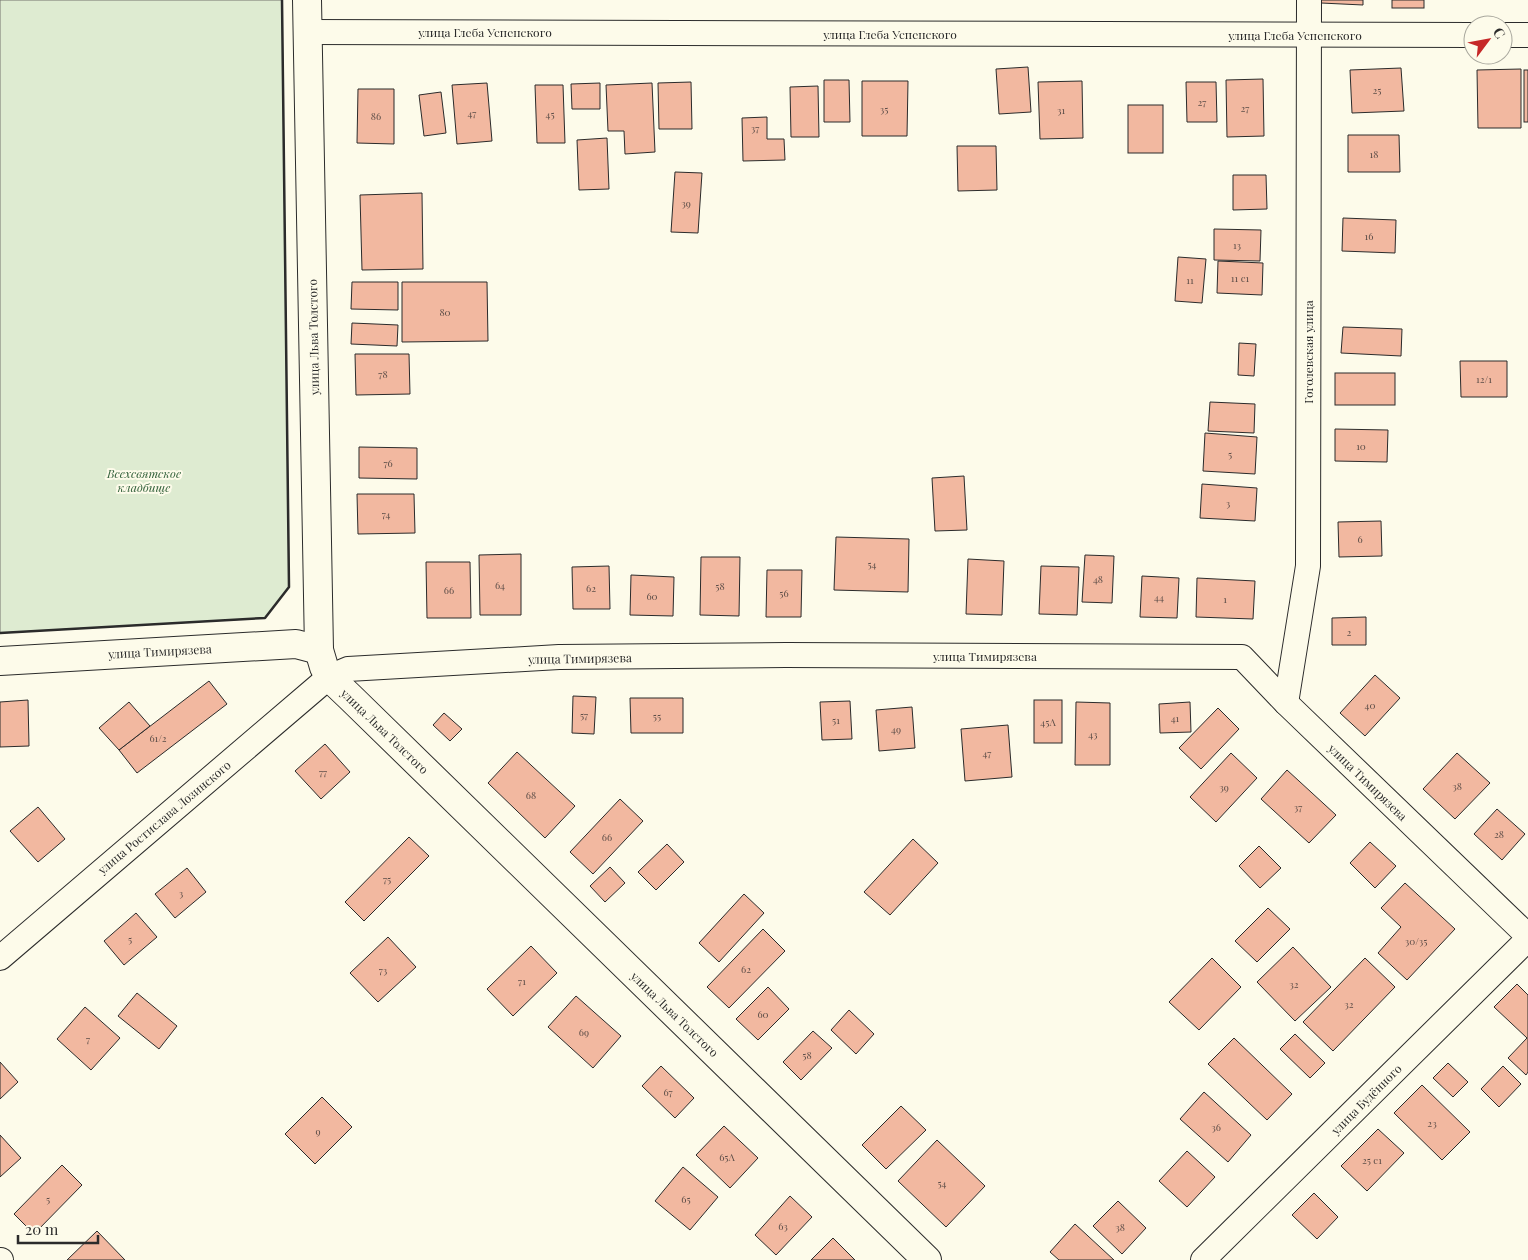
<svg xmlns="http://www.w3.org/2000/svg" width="1528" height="1260" font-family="'Playfair Display',serif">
	<rect width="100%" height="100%" fill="#fdfbea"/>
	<!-- green -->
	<path fill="#deebd1" stroke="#74746e" d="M0,0H282L289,587L265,618L0,633Z"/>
	<!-- building -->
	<g fill="#f2b8a0" stroke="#2b2b2b">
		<path d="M1321,0H1363V5L1321,3Z"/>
		<rect x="1392" y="0" width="32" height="8"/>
		<path d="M1028,67L1031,112L999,114L996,69Z"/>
		<path d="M1401,68L1404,111L1352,113L1350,70Z"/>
		<path d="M1521,69V128H1478L1477,70Z"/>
		<rect x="1524" y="70" width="4" height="52"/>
		<path d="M1263,79L1264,136L1227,137L1226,80Z"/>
		<path d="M824,80H849L850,122H824Z"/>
		<path d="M862,81H908L907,136H862Z"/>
		<path d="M1082,81L1083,138L1040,139L1038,82Z"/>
		<path d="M691,82L692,129H659L658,83Z"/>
		<path d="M1186,82H1216L1217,122H1187Z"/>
		<path d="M487,83L492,141L457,144L452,85Z"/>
		<path d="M600,83V109H572L571,84Z"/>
		<path d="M652,83L655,152L625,154L624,131H608L606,85Z"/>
		<path d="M535,85H563L565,143H537Z"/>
		<path d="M818,86L819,137H791L790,87Z"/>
		<path d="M358,89H394V144L357,143Z"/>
		<path d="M441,92L446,133L424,136L419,95Z"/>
		<rect x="1128" y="105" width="35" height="48"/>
		<path d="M767,117V139H784L785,160L743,161L742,118Z"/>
		<path d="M1348,135H1399L1400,172H1348Z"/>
		<path d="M607,138L609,189L579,190L577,140Z"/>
		<path d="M957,146H996L997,190L958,191Z"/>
		<path d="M675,172L702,173L698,233L671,232Z"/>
		<path d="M1233,175H1266L1267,209L1233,210Z"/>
		<path d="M422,193L423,269L362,270L360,195Z"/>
		<path d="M1343,218L1396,220L1395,253L1342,251Z"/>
		<path d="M1214,229L1261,230L1260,261L1214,260Z"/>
		<path d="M1178,257L1206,259L1202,303L1175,301Z"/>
		<path d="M1218,261L1263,263L1262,295L1217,293Z"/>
		<path d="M352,282H398V310L351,309Z"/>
		<path d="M402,282H487L488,341L402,342Z"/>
		<path d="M352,323L398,325L397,346L351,344Z"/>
		<path d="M1343,327L1402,329L1401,356L1341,353Z"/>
		<path d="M1239,343L1256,344L1254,376L1238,375Z"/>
		<path d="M355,354H409L410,394L356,395Z"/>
		<path d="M1460,361H1507V397H1461Z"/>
		<rect x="1335" y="373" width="60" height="32"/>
		<path d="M1210,402L1255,404L1254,433L1208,431Z"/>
		<path d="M1335,429L1388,430L1387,462L1335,461Z"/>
		<path d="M1205,433L1257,437L1255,474L1203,471Z"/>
		<path d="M359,447L417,448V479L359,478Z"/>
		<path d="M964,476L967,530L935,531L932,478Z"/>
		<path d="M1202,484L1257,488L1255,521L1200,518Z"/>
		<path d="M357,494H414L415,533L358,534Z"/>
		<path d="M1381,521L1382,556L1339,557L1338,522Z"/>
		<path d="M836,537L909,539L908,592L834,590Z"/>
		<path d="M521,554V615H480L479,555Z"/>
		<path d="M1085,555L1114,556L1112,603L1082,602Z"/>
		<path d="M701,557H740L739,616L700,615Z"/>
		<path d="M968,559L1004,561L1002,615L966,614Z"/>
		<path d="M426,562H470L471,618H427Z"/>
		<path d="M609,566L610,609H573L572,567Z"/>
		<path d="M1041,566L1079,567L1077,615L1039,614Z"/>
		<path d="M767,570H802L801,617H766Z"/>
		<path d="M631,575L674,577L673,616L630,615Z"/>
		<path d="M1142,576L1179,578L1177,618L1140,617Z"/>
		<path d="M1197,578L1255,581L1253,619L1196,617Z"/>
		<path d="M1366,617V645H1332V618Z"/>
		<path d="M1375,675L1400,698L1365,736L1340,713Z"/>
		<path d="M209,681L227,704L137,773L119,750Z"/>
		<path d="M573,696L596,697L594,734L572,733Z"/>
		<path d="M630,698H683V733H631Z"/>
		<path d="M28,700L29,746L0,747V702Z"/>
		<rect x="1034" y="700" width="28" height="43"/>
		<path d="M850,701L852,739L822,740L820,702Z"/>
		<path d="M129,702L150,726L119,750L99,728Z"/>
		<path d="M1076,702L1110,703V765H1075Z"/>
		<path d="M1190,702L1191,732L1160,733L1159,704Z"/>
		<path d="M912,707L915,748L879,751L876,710Z"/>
		<path d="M1218,708L1239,729L1201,769L1179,748Z"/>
		<path d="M444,713L462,729L450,741L433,725Z"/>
		<path d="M1008,725L1012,777L965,781L961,729Z"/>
		<path d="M325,744L350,772L321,799L295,771Z"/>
		<path d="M517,752L575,806L545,838L488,783Z"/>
		<path d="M1231,753L1257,778L1216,822L1190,797Z"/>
		<path d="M1457,753L1490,783L1455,819L1423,789Z"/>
		<path d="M1287,770L1336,815L1309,843L1261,799Z"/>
		<path d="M620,799L643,821L593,874L570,852Z"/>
		<path d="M38,807L65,839L38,862L10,831Z"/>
		<path d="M1497,809L1525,834L1502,860L1474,834Z"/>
		<path d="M409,837L429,856L364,921L345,902Z"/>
		<path d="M913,839L938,863L890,915L864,892Z"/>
		<path d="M1370,842L1396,866L1375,888L1350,863Z"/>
		<path d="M667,844L684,862L656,890L638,872Z"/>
		<path d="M1259,846L1281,868L1260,888L1239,866Z"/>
		<path d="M610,867L625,883L605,902L590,886Z"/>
		<path d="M187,868L206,892L175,918L155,894Z"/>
		<path d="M1405,883L1455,929L1407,980L1378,953L1401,927L1381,908Z"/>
		<path d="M744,894L764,913L719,962L699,943Z"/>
		<path d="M1268,908L1290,929L1257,962L1235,941Z"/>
		<path d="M136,913L157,937L124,965L104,941Z"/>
		<path d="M763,929L785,951L729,1008L707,987Z"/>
		<path d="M388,937L416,967L378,1002L350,973Z"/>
		<path d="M531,946L557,973L513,1016L487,989Z"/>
		<path d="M1293,947L1331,987L1295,1021L1257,982Z"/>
		<path d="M1212,958L1241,987L1199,1030L1169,1002Z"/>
		<path d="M1365,958L1395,987L1333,1051L1303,1022Z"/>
		<path d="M1517,984L1528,995V1072L1526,1075L1508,1058L1527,1038L1494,1007Z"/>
		<path d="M768,987L789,1009L758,1040L736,1019Z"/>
		<path d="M137,993L177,1026L159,1049L118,1016Z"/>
		<path d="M576,996L621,1036L593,1068L548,1027Z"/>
		<path d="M85,1007L120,1038L91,1070L57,1039Z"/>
		<path d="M849,1010L874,1034L856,1054L831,1030Z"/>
		<path d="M813,1031L832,1048L801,1080L783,1062Z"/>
		<path d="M1295,1034L1325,1063L1310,1078L1280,1049Z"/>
		<path d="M1234,1038L1292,1094L1267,1120L1208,1064Z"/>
		<path d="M0,1062L18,1082L0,1099Z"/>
		<path d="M1448,1063L1468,1082L1453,1097L1433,1078Z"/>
		<path d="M661,1066L694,1098L675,1118L642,1086Z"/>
		<path d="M1503,1066L1521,1084L1499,1107L1481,1089Z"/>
		<path d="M1422,1085L1470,1132L1442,1160L1394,1113Z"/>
		<path d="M1204,1092L1251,1135L1228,1162L1180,1119Z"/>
		<path d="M322,1097L352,1127L315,1164L285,1134Z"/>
		<path d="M901,1106L926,1130L886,1169L862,1145Z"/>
		<path d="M724,1126L758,1158L730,1188L696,1155Z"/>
		<path d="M1378,1129L1404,1153L1367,1191L1341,1166Z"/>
		<path d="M0,1135L21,1158L0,1177Z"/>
		<path d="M937,1140L985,1186L946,1227L898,1181Z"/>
		<path d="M1187,1151L1215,1177L1187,1207L1159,1181Z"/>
		<path d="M62,1165L82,1185L34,1234L14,1214Z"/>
		<path d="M683,1167L718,1197L690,1230L655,1201Z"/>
		<path d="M1314,1193L1338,1217L1317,1239L1292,1215Z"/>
		<path d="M790,1196L812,1217L776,1255L755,1235Z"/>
		<path d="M1118,1201L1146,1228L1122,1254L1093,1226Z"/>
		<path d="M1075,1224L1114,1260H1059L1050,1252Z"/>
		<path d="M97,1231L125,1260H67Z"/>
		<path d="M833,1238L855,1260H811Z"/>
	</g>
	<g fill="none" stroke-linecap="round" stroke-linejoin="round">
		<!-- street casing -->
		<g stroke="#2b2b2b" stroke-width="26">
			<g id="street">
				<path d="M307,32L1473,35"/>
				<path d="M1503,35H1528"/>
				<path d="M1286,703L1308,566L1309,0"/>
				<path d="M0,958L329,677L348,669L559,657L786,655L1242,657L1286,703L1528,936"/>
				<path d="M0,1260H1"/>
				<path d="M1203,1260L1528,939"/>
			</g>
		</g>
		<!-- secondary casing -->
		<g stroke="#2b2b2b" stroke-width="30">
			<g id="secondary">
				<path d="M307,0L319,650L324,667L329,677L350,697L927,1260"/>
				<path d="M0,661L296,644L319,650"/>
			</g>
		</g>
		<!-- street -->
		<use href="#street" stroke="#fdfbea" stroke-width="24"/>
		<!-- secondary -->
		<use href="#secondary" stroke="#fdfbea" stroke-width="28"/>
		<!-- wall -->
		<path stroke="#2b2b2b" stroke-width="2.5" d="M0,633L265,618L289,587L282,0"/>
	</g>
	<g text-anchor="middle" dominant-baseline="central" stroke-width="4" stroke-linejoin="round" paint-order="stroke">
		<!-- number labels -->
		<g font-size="10" fill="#5d4e48">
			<text x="1377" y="90">25</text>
			<text x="1202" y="102">27</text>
			<text x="1245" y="108">27</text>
			<text x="884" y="109">35</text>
			<text x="1061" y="110">31</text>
			<text x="472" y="113">47</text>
			<text x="550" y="114">45</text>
			<text x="376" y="116">86</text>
			<text x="755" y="128">37</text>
			<text x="1374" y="154">18</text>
			<text x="686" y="203">39</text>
			<text x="1369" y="236">16</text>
			<text x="1237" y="245">13</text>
			<text x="1240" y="278">11 с1</text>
			<text x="1190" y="280">11</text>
			<text x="445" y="312">80</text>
			<text x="383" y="374">78</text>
			<text x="1484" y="379">12/1</text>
			<text x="1361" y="446">10</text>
			<text x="1230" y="454">5</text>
			<text x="388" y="463">76</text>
			<text x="1228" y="503">3</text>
			<text x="386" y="514">74</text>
			<text x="1360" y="539">6</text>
			<text x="872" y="564">54</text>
			<text x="1098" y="579">48</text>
			<text x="500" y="585">64</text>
			<text x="720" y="586">58</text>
			<text x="591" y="588">62</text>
			<text x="449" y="590">66</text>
			<text x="784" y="593">56</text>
			<text x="652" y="596">60</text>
			<text x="1159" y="597">44</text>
			<text x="1225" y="599">1</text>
			<text x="1349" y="632">2</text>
			<text x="1370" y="705">40</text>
			<text x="584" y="715">57</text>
			<text x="657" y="716">55</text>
			<text x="1175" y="718">41</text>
			<text x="836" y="720">51</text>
			<text x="1048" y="722">45А</text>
			<text x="896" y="729">49</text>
			<text x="1093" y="734">43</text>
			<text x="158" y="738">61/2</text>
			<text x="987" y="753">47</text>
			<text x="323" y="772">77</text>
			<text x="1457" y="786">38</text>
			<text x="1224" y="787">39</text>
			<text x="531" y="795">68</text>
			<text x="1298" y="807">37</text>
			<text x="1499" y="834">28</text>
			<text x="607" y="837">66</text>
			<text x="387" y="879">75</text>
			<text x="181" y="893">3</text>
			<text x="130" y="939">5</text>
			<text x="1416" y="941">30/35</text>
			<text x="746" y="969">62</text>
			<text x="383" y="970">73</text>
			<text x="522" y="981">71</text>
			<text x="1294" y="984">32</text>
			<text x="1349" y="1004">32</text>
			<text x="763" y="1014">60</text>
			<text x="584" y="1032">69</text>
			<text x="88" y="1039">7</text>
			<text x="807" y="1055">58</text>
			<text x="668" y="1092">67</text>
			<text x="1432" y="1123">23</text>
			<text x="1216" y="1127">36</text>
			<text x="318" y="1131">9</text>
			<text x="727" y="1157">65А</text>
			<text x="1372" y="1160">25 с1</text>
			<text x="942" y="1183">54</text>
			<text x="48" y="1199">5</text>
			<text x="686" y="1199">65</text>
			<text x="783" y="1226">63</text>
			<text x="1120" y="1227">38</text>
		</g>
		<!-- street labels -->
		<g font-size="12" fill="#2b2b2b" stroke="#fdfbea">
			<text x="485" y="32">улица Глеба Успенского</text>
			<text x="890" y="34">улица Глеба Успенского</text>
			<text x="1295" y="35">улица Глеба Успенского</text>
			<text transform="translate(313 337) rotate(-91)">улица Льва Толстого</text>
			<text transform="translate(1308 352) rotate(-90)">Гоголевская улица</text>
			<text transform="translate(160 651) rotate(-3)">улица Тимирязева</text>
			<text x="985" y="656">улица Тимирязева</text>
			<text transform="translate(580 658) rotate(-1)">улица Тимирязева</text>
			<text transform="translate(385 731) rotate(44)">улица Льва Толстого</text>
			<text transform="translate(1368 782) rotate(44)">улица Тимирязева</text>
			<text transform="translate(164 817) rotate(-40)">улица Ростислава Лозинского</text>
			<text transform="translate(675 1014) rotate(44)">улица Льва Толстого</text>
			<text transform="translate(1366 1099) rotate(-45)">улица Будённого</text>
		</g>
		<!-- park labels -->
		<g font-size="12" font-style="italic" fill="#34623c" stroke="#fdfbea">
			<text x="144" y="473">Всехсвятское<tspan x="144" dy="14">кладбище</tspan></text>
		</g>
	</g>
	<!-- north arrow -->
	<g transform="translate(1488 40) rotate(58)"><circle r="24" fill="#fdfbea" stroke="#a9a89e"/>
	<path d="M0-4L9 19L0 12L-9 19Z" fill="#c62828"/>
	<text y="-8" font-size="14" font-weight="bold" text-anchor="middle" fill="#2b2b2b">С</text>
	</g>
	<!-- scale -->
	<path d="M18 1235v8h80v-8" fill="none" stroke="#2b2b2b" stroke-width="2.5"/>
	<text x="25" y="1235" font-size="15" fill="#2b2b2b" stroke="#fdfbea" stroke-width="4" paint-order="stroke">20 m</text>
</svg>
